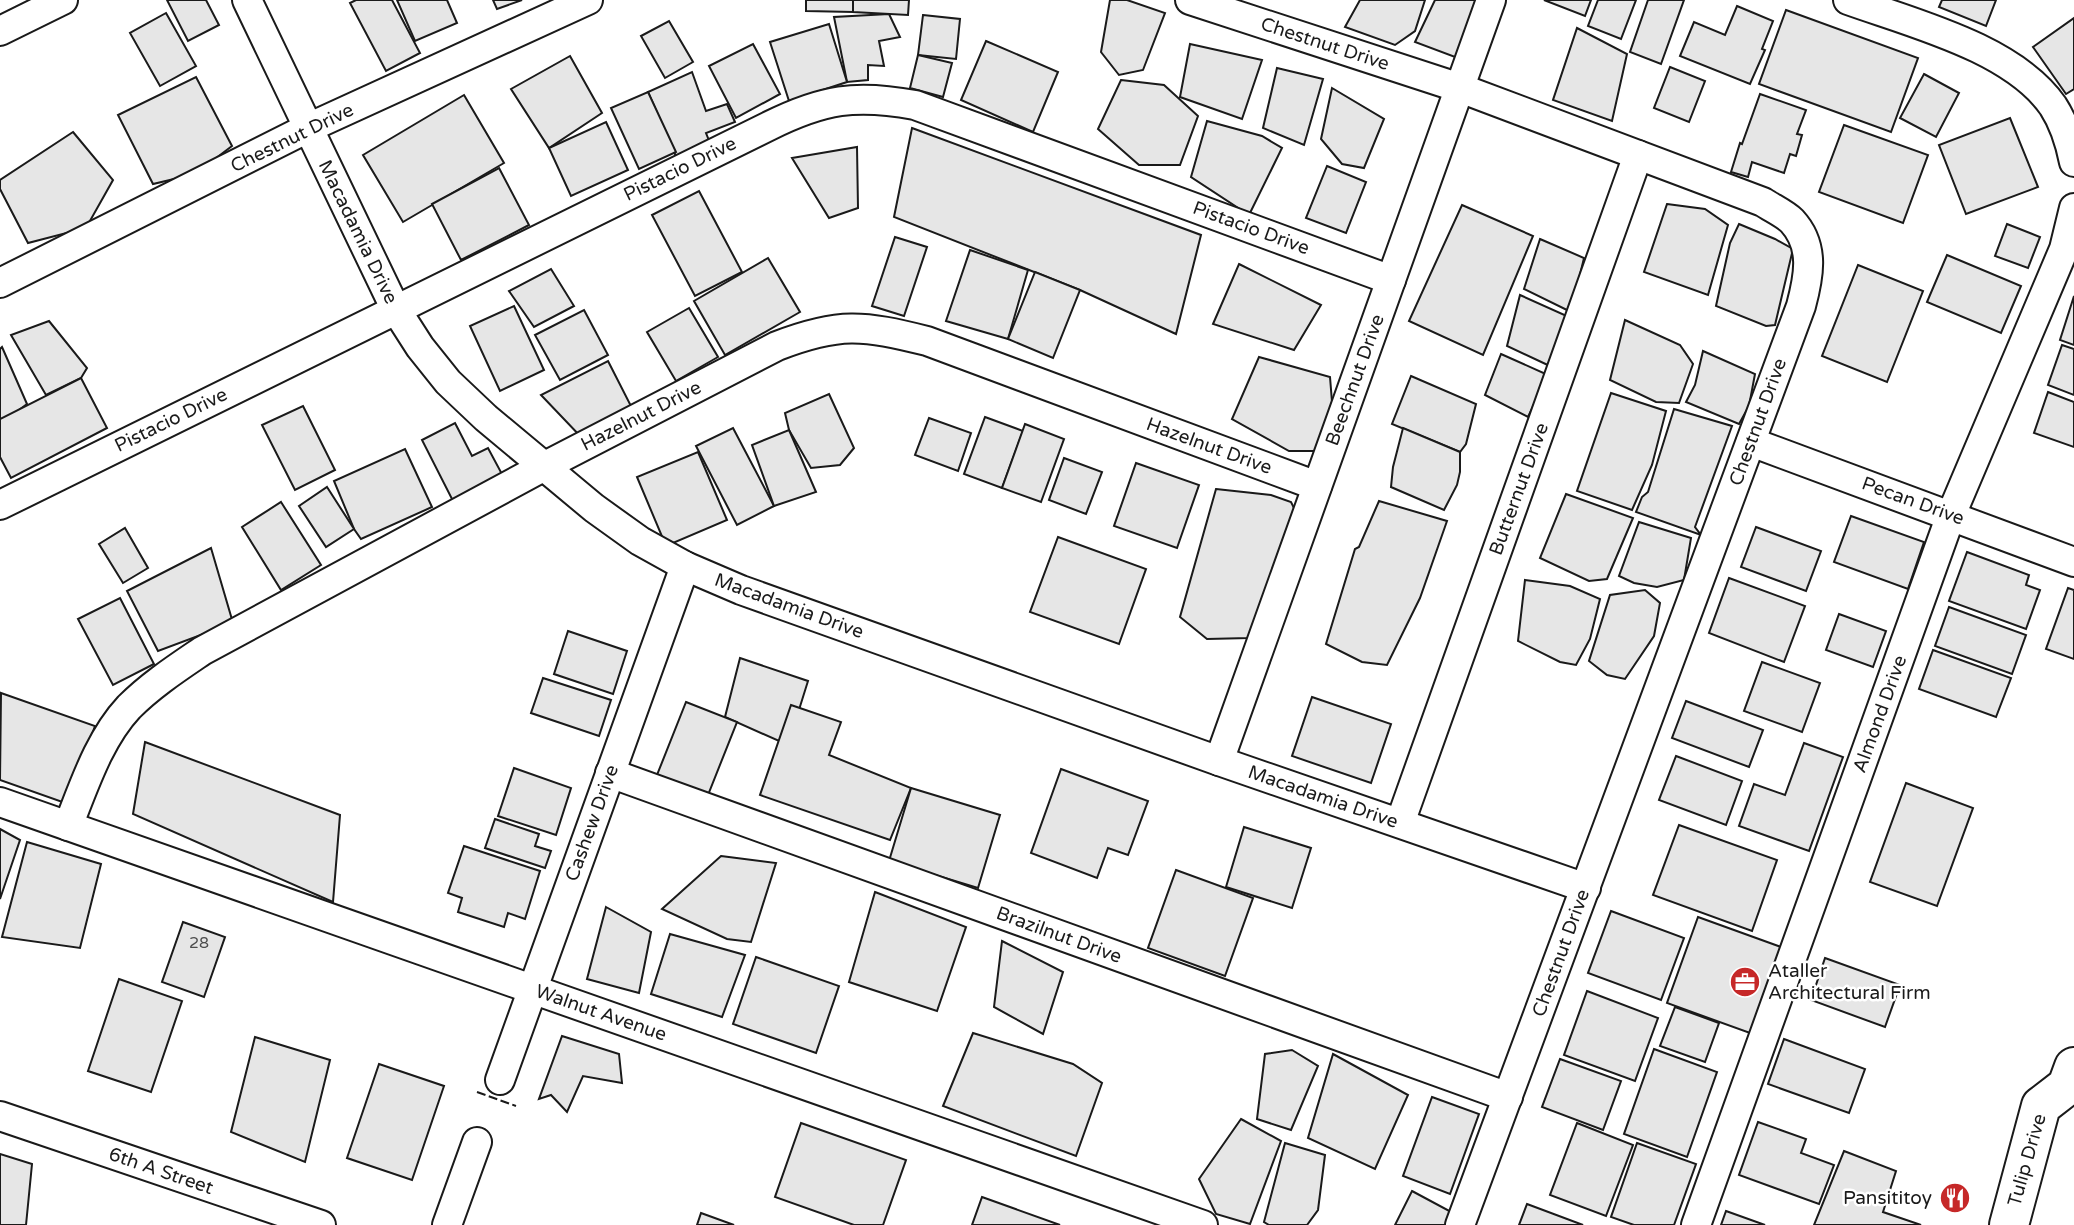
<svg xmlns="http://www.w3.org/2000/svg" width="2074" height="1225" font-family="'Varela Round',sans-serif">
	<rect width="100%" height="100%" fill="#fff"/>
	<!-- building -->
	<g fill="#e6e6e6" stroke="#1a1a1a" stroke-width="2">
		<path d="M167,0H206L219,25L188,41Z"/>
		<path d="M356,0H392L420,53L386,71L350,3Z"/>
		<path d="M397,0H447L457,23L415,41Z"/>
		<path d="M493,0H522L497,9Z"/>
		<path d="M806,0H853V12L806,11Z"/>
		<path d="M853,0H909L908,15L853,12Z"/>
		<path d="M1110,0H1127L1165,13L1143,70L1119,75L1101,52Z"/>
		<path d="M1360,0H1425L1415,31L1395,45L1345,27Z"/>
		<path d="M1435,0H1484L1463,60L1415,42Z"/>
		<path d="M1544,0H1591L1585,16Z"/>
		<path d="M1598,0H1636L1621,39L1588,26Z"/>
		<path d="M1648,0H1684L1661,64L1630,52Z"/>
		<path d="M1942,0H1996L1986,26L1939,7Z"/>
		<path d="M1737,6L1773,21L1762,49L1765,50L1750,84L1680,56L1694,22L1725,35Z"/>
		<path d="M1786,10L1918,58L1891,132L1759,84Z"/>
		<path d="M166,13L196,66L160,86L130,33Z"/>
		<path d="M889,14L900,37L879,41L884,66L868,65V80L847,82L834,17Z"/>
		<path d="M923,15L960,19L956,59L918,55Z"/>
		<path d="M2074,18V89L2066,94L2033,47Z"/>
		<path d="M669,21L693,62L665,78L641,36Z"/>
		<path d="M829,24L847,82L789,101L770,42Z"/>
		<path d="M1577,28L1627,54L1612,121L1553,100Z"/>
		<path d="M986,41L1058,72L1033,132L961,100Z"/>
		<path d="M753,44L780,94L736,118L709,66Z"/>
		<path d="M1190,44L1262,60L1242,119L1180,97Z"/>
		<path d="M918,55L952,63L943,97L910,88Z"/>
		<path d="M570,56L602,113L549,148L511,89Z"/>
		<path d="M1670,67L1705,81L1689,122L1654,108Z"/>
		<path d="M1277,68L1323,79L1304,145L1263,128Z"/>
		<path d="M692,72L706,111L727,104L735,122L706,133L712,148L678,161L648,92Z"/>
		<path d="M1924,74L1959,93L1936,137L1900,118Z"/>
		<path d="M196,77L232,146L195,174L153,184L118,115Z"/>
		<path d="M1121,80L1164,85L1198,116L1180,165H1139L1098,129Z"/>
		<path d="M1332,88L1384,119L1364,168L1342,164L1321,139Z"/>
		<path d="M648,92L676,152L639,169L611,108Z"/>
		<path d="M1760,94L1806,110L1797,134L1802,135L1796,156L1790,154L1784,173L1752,162L1748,177L1731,172L1740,143L1742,144Z"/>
		<path d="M464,95L504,163L403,222L363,155Z"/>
		<path d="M2010,118L2038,187L1966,214L1939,145Z"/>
		<path d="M1207,121L1262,136L1282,148L1249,215L1191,177Z"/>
		<path d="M606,122L628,170L571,196L549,148Z"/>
		<path d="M1844,125L1928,155L1903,223L1819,192Z"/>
		<path d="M912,128L1201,235L1176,334L1080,290L894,217Z"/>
		<path d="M73,132L113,180L86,228L28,243L0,189V180Z"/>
		<path d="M857,147L858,208L829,218L792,158Z"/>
		<path d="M1327,166L1366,182L1346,233L1306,218Z"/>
		<path d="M499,168L529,225L461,260L432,204Z"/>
		<path d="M699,191L742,272L695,296L652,215Z"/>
		<path d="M1667,204L1705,209L1728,225L1708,295L1644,272Z"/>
		<path d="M1462,205L1533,236L1483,355L1409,321Z"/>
		<path d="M1739,224L1775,239L1793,249L1775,325L1766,326L1716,306L1730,243Z"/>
		<path d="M2007,224L2040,237L2028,268L1995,256Z"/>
		<path d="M895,237L927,247L904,316L872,306Z"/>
		<path d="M1540,239L1584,258L1571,312L1524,289Z"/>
		<path d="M970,250L1028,270L1008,339L946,321Z"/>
		<path d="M1947,255L2021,286L2001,333L1927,302Z"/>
		<path d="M768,258L800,312L725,355L694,301Z"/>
		<path d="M1239,264L1321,305L1294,350L1213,324Z"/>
		<path d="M1858,265L1923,291L1887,382L1822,356Z"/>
		<path d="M551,269L574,306L534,327L509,291Z"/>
		<path d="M1035,272L1080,290L1053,358L1008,339Z"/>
		<path d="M1520,295L1569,317L1552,367L1507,346Z"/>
		<path d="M2074,296V345L2060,340Z"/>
		<path d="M514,306L544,370L500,391L470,326Z"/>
		<path d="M689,308L718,357L676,381L647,332Z"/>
		<path d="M584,310L608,355L560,380L535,335Z"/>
		<path d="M1625,320L1680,345L1693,364L1679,403L1656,402L1610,380Z"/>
		<path d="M49,321L87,368L81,378L46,395L11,335Z"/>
		<path d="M2062,345L2074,349V395L2048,385Z"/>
		<path d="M2,347L27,404L0,424V349Z"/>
		<path d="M1703,351L1755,374L1749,406L1739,424L1686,402L1695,385Z"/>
		<path d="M1501,354L1548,375L1528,417L1485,395Z"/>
		<path d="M1259,357L1330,377L1332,402L1318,451H1289L1232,419Z"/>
		<path d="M608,361L634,412L582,438L541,395Z"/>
		<path d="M1411,376L1476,404L1466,444L1460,452L1392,424Z"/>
		<path d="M81,378L107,428L11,478L0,457V419Z"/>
		<path d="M2048,392L2074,402V447L2034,433Z"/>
		<path d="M1611,393L1666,411L1652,465L1632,510L1577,491Z"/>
		<path d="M829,394L854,448L840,465L811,468L789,430L785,413Z"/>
		<path d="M303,406L335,470L295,490L262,425Z"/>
		<path d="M1674,409L1732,426L1695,527L1701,535L1636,512L1642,497L1648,492Z"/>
		<path d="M985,417L1023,431L1002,488L964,474Z"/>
		<path d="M929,418L971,433L958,471L915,455Z"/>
		<path d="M455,423L472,456L488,448L503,476L453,501L422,440Z"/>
		<path d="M1025,424L1064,439L1041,502L1002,488Z"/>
		<path d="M733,428L774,506L737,525L696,446Z"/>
		<path d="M1403,428L1460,452V472L1457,485L1444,510L1391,487L1393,467Z"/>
		<path d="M789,430L816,492L774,506L752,445Z"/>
		<path d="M405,449L432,507L361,539L354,529L334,481Z"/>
		<path d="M698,452L727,520L666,546L637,477Z"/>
		<path d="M1064,458L1102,472L1086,514L1049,500Z"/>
		<path d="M1136,463L1199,485L1177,548L1114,526Z"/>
		<path d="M327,487L354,529L326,547L299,506Z"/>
		<path d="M1216,489L1271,495L1291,502L1296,512L1249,638L1207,639L1180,617Z"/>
		<path d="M1566,494L1633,518L1607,579L1589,581L1540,558Z"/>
		<path d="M1379,501L1447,521L1420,598L1387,665L1362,662L1326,644L1355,549L1359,547Z"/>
		<path d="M281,502L321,565L281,590L242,527Z"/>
		<path d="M1851,516L1924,542L1908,589L1834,562Z"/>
		<path d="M1639,522L1691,538L1684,580L1657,587L1634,583L1619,576Z"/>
		<path d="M1756,527L1821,551L1806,591L1741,567Z"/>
		<path d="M125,528L148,568L123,583L99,544Z"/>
		<path d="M1058,537L1146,569L1119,644L1030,612Z"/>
		<path d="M211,548L233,623L158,651L127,591Z"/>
		<path d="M1967,552L2029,575L2026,585L2040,590L2026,629L1949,601Z"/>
		<path d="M1729,578L1805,606L1784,662L1709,633Z"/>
		<path d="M1525,580L1570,586L1600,599L1590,639L1576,665L1560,662L1518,641Z"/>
		<path d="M2068,588L2074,590V659L2046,649Z"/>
		<path d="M1645,590L1660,603L1654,636L1625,679L1607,675L1589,661L1610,595Z"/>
		<path d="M120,598L154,664L113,685L78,619Z"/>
		<path d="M1949,607L2026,635L2012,674L1935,646Z"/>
		<path d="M1839,614L1886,631L1873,667L1826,650Z"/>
		<path d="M568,631L627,651L613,694L554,674Z"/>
		<path d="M1933,650L2011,678L1996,717L1919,689Z"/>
		<path d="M740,658L808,681L788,745L725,717Z"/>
		<path d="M1762,662L1820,683L1802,732L1744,711Z"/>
		<path d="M543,678L611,700L599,736L531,713Z"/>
		<path d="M1,693L95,726L68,804L0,780Z"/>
		<path d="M1312,697L1391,724L1371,783L1292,756Z"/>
		<path d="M1686,701L1763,730L1749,767L1672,738Z"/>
		<path d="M686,702L737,722L708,795L657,775Z"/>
		<path d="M791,705L841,722L829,755L911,788L890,840L760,795Z"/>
		<path d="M145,742L340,815L333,902L133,814Z"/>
		<path d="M1804,743L1843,757L1809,851L1739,826L1754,784L1785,795Z"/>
		<path d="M1676,756L1742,781L1726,825L1659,800Z"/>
		<path d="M514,768L571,788L556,835L498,816Z"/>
		<path d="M1061,769L1148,801L1128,855L1108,848L1097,878L1031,853Z"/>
		<path d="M1906,783L1973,808L1937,906L1870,882Z"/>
		<path d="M911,788L1000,815L978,888L889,861Z"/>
		<path d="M495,819L539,834L535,846L551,851L545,868L485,848Z"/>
		<path d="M1679,825L1777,860L1752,931L1653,895Z"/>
		<path d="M1244,827L1311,848L1292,908L1226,887Z"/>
		<path d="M0,829L20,840L0,899Z"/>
		<path d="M27,842L101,864L80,948L2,937Z"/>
		<path d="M464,846L540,871L525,919L508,913L504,927L458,912L462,898L448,893Z"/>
		<path d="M721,856L776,863L751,942L727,939L662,909Z"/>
		<path d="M1176,870L1253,898L1225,976L1148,948Z"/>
		<path d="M875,892L966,927L937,1011L849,982Z"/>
		<path d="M606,907L651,932L639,993L587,979Z"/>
		<path d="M1611,911L1684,938L1661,1000L1588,973Z"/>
		<path d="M1698,917L1781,947L1750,1033L1667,1003Z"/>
		<path d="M183,922L225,937L204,997L162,982Z"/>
		<path d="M670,934L745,955L722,1017L651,994Z"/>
		<path d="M1002,941L1063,972L1043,1034L994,1007Z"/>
		<path d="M756,957L839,986L816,1053L733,1024Z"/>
		<path d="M1825,958L1900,985L1885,1027L1811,1000Z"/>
		<path d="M119,979L182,1001L151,1092L88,1071Z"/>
		<path d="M1587,991L1658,1018L1635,1081L1564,1055Z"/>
		<path d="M1675,1007L1719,1023L1705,1062L1660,1046Z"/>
		<path d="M973,1033L1073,1064L1102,1083L1076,1156L943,1106Z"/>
		<path d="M562,1036L619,1054L622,1083L583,1076L567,1112L551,1095L539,1099Z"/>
		<path d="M255,1037L330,1060L305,1162L231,1132Z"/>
		<path d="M1784,1039L1865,1069L1849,1113L1768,1084Z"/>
		<path d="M1654,1049L1717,1072L1687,1157L1624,1134Z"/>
		<path d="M1292,1050L1318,1066L1291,1130L1257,1119L1265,1054Z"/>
		<path d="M1333,1054L1408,1095L1375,1169L1308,1138Z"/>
		<path d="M1560,1059L1621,1081L1603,1130L1542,1107Z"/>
		<path d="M379,1064L444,1086L412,1180L347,1158Z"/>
		<path d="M1432,1097L1479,1114L1450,1194L1403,1176Z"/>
		<path d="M1241,1119L1281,1141L1250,1224L1216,1214L1199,1179Z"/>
		<path d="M1758,1122L1806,1139L1801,1153L1834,1165L1819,1204L1739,1175Z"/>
		<path d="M801,1123L906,1160L883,1225H854L775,1197Z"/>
		<path d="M1577,1123L1633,1145L1606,1216L1550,1195Z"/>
		<path d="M1285,1143L1325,1155L1318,1210L1307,1225H1269L1264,1222Z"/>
		<path d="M1637,1143L1696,1164L1674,1225H1634L1611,1217Z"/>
		<path d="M1844,1151L1896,1171L1883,1212L1921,1225H1814Z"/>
		<path d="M0,1154L32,1164L26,1225H0Z"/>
		<path d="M1412,1191L1455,1214L1452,1225H1395Z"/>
		<path d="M982,1197L1060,1225H972Z"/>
		<path d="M1527,1204L1583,1225H1519Z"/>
		<path d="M1726,1211L1765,1225H1721Z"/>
		<path d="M701,1213L734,1225H697Z"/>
	</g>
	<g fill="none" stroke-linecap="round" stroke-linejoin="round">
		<!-- street casing -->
		<g stroke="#1a1a1a" stroke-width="32">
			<g id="street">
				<path d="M247,0L395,308L420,347L448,382L486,418L594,508L640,541L685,566L741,590L1219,761L1586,888"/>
				<path d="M1190,0L1460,88L1763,202C1772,208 1785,214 1792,221C1815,246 1809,276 1801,306L1460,1225"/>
				<path d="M1848,0C1912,23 2013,48 2053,106C2064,123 2070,142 2074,162"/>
				<path d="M0,31L63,0"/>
				<path d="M0,283L308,128L588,0"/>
				<path d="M1751,442L2074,562"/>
				<path d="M0,505L769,126C823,99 856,94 915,105L1391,280"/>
				<path d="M1219,761L1491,0"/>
				<path d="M610,773L1508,1097"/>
				<path d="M0,802L1203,1225"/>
				<path d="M1400,823L1638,155"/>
				<path d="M68,826C84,786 99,739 129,707C151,685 177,668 202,651L543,467L777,346C839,322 863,325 927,341L1317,486"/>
				<path d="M500,1080L685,566"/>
				<path d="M0,1116L321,1225"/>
				<path d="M447,1225L477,1142"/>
				<path d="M1696,1225L1951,515L2064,249L2074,208"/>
			</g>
		</g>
		<!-- secondary casing -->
		<g stroke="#1a1a1a" stroke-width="42">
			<path id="secondary" d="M2009,1225L2041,1106L2067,1086L2074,1067"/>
		</g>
		<!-- street -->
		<use href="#street" stroke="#fff" stroke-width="28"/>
		<!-- secondary -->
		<use href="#secondary" stroke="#fff" stroke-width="38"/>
		<!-- fence -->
		<path stroke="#1a1a1a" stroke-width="2" stroke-dasharray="9 3.5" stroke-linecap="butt" d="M477,1092L516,1106"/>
	</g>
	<!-- icons -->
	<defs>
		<g id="office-disc" transform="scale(1.575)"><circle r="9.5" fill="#c62828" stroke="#fff"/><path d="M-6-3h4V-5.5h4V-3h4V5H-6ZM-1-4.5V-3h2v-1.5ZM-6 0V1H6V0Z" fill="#fff"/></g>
		<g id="restaurant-disc" transform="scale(1.575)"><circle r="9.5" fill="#c62828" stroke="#fff"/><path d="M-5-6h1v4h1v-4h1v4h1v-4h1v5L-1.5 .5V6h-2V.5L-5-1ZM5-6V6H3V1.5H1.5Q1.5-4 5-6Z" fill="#fff"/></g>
	</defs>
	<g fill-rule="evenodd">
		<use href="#office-disc" x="1745" y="982"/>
		<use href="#restaurant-disc" x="1955" y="1198"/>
	</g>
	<g text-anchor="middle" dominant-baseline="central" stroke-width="5" stroke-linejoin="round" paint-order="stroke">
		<!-- number labels -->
		<g font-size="16" fill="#4d4d4d">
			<text x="199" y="943">28</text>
		</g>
		<!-- street labels -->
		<g font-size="19" fill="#1a1a1a" stroke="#fff">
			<text transform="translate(1325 44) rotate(18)">Chestnut Drive</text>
			<text transform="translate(292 138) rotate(-26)">Chestnut Drive</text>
			<text transform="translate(680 169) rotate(-26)">Pistacio Drive</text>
			<text transform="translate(1251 228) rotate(20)">Pistacio Drive</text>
			<text transform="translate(358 232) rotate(64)">Macadamia Drive</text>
			<text transform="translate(1355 380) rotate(-70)">Beechnut Drive</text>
			<text transform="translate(641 416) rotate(-27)">Hazelnut Drive</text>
			<text transform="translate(171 420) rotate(-26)">Pistacio Drive</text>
			<text transform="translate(1758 422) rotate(-70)">Chestnut Drive</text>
			<text transform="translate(1209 446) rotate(20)">Hazelnut Drive</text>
			<text transform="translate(1519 489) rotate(-70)">Butternut Drive</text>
			<text transform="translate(1913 501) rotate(20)">Pecan Drive</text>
			<text transform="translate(789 606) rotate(20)">Macadamia Drive</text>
			<text transform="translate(1880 714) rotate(-70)">Almond Drive</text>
			<text transform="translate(1323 797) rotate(19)">Macadamia Drive</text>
			<text transform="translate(592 823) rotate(-70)">Cashew Drive</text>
			<text transform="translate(1059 935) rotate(20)">Brazilnut Drive</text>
			<text transform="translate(1561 953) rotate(-70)">Chestnut Drive</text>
			<text transform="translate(601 1013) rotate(19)">Walnut Avenue</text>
			<text transform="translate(2027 1160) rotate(-74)">Tulip Drive</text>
			<text transform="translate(161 1171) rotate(19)">6th A Street</text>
		</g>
		<!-- poi labels -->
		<g font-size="19" fill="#1a1a1a" stroke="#fff" text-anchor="start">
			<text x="1768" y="971">Ataller<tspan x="1768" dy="22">Architectural Firm</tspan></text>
			<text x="1932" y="1198" text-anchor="end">Pansititoy</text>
		</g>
	</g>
</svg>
